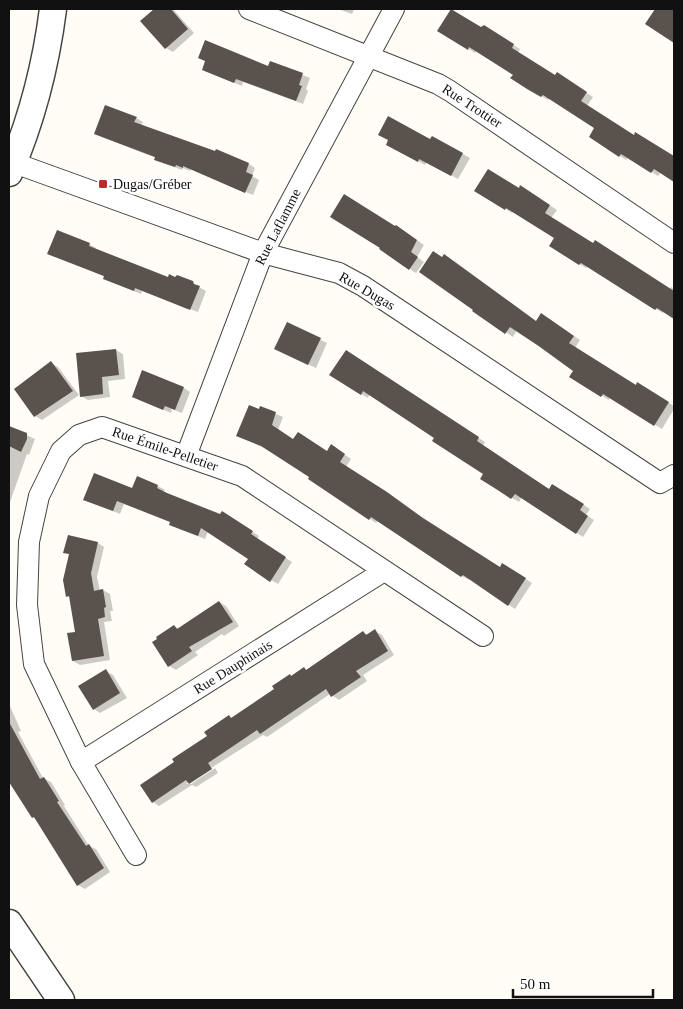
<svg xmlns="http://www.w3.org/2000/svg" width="683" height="1009" font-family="'Times New Roman',serif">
	<rect width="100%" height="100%" fill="#fffdf5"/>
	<!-- shadow -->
	<g fill="#0003">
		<path d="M156,9H173L194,33L173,52L166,48L142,21Z"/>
		<path d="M338,9H354L352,14Z"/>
		<path d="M482,29L491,30L520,49L518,53L556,76L564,78L593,97L587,106L634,136L642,137L674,157V180L661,172L658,176L628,157L626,160L620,156L596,128L550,98L548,100L512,78L514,74L477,50L475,53L439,30Z"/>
		<path d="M271,62L310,78L306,89L308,91L303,104L243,82L242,86L210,73L268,68Z"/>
		<path d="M136,118L143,122L141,126L249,164L255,168L252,176L259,180L253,195L191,169L190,171L183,168L182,170L163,163L156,159V158L102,137Z"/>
		<path d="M432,137L470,158L458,179L427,162L425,165L388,144L430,140Z"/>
		<path d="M519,189L528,191L557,210L551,218L669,289L671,287L674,289V317L664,311L663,313L656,309L588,266L586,268L550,246L555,238L513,211L512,213L475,190Z"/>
		<path d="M396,228L403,230L424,245L417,257L424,262L416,273L410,269Z"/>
		<path d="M89,244L96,248L95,250L169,279L199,287L206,291L198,312L142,291L141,294L111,282L104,278L105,277L49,253Z"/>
		<path d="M474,311L537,322L548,318L580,340L575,348L636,386L638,384L674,406V409L662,429L610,397L609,400L571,377L575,370L517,330L513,337Z"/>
		<path d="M288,324L327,343L316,368L283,353Z"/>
		<path d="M116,350L123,354L125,379L108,381L110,397L88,400L81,396Z"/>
		<path d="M353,356L485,442L483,446L550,490L559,489L590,509L586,515L594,520L583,537L522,497L519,502L512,498L482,478L485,474L436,437L370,394L368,398L361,394Z"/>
		<path d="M51,363L58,367L79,395L42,420L35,416Z"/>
		<path d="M184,388L190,392L182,413L172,409L171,413L133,397Z"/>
		<path d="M260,407L283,417L278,430L294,441L327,452L338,450L351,459L346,467L430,524L500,569H510L532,583L515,609L470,578L469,580L462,576L378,521L376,523L310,479L311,477L267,449L238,436Z"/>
		<path d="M9,427L35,439L29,455L27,454L10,502H9Z"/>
		<path d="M158,486L165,490L163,493L221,515L229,517L259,536L257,539L292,562L278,584L271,580L249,558L208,531L205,539L177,528L171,522L124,504L120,514L85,500Z"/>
		<path d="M98,543L104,547L97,577L100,591L103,590L110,594L113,611H110L112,621L104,622L110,660L80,665L73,661L76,633L70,597L67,596L70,555L65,552Z"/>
		<path d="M219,602L226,606L239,626L224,636L222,634L195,652L198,655L176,670L169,666L174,626L179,629Z"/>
		<path d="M375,631L382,635L394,655L363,675L367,681L339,700L330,694L267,737L263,735L186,784H191L215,768L218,773L196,787L192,785L159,806L153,802L176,762L209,736L229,717L232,718L304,669L308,671L363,632L368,635Z"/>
		<path d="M106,671L113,675L127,698L100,713L94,709Z"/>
		<path d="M9,704L21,731L18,732L43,778L51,782L65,805L64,806L89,846L96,849L110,872L85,889L78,885L38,821L33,817L9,779Z"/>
	</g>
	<!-- building -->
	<g fill="#5a524d">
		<path d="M154,9H171L188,29L165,49L140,21Z"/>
		<path d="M451,9L481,27L484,25L514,44L512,48L555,75L557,72L587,92L581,101L634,135L635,132L674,156V182L654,169L651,173L621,154L619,157L589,137L594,128L543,95L541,97L527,89L510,78L513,75L469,47L468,50L437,31Z"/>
		<path d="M655,9H674V43L645,24Z"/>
		<path d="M205,40L268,66L270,61L303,73L299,85L302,86L296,101L236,79L234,83L202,70L205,61L198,58Z"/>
		<path d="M105,105L137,117L134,122L215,151L216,149L249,163L246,172L253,175L245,193L183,166V168L176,165L175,167L154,160L155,157L94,134Z"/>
		<path d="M388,116L430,139L432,136L463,153L451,176L419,159L418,162L386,145L388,140L378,135Z"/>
		<path d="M488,169L519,188L520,185L550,205L545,213L593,243L595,240L674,291V319L657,308L655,310L581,263L579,265L549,246L554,238L506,208L505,210L474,191Z"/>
		<path d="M344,194L395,226L396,225L417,240L411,252L418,257L409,270L379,249L380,248L330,217Z"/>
		<path d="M57,230L90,243L89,246L168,277L169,274L175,277L177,275L193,281L194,284L200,286L190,310L135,288L134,291L103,279L104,276L47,254Z"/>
		<path d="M433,251L442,257L444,254L536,321L541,313L574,336L569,343L636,385L637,382L669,402L654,426L603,394L601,397L569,377L573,371L540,347L510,327L505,334L472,311L473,310L419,272Z"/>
		<path d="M287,322L321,338L308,365L274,349Z"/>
		<path d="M116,349L119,375L102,377L103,394L80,397L76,353Z"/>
		<path d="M346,350L479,437L477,441L549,489L552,484L584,504L580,510L588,516L576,534L515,494L511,499L496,489L480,479L483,474L432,441L434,438L363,391L361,395L329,375Z"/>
		<path d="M51,361L73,391L34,417L14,389Z"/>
		<path d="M142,370L184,387L175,410L165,406L163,410L132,397Z"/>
		<path d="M249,405L259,409L260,406L276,412L272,425L293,439L298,432L327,451L331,444L345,454L340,462L387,492L423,518L500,567L502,563L526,578L508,606L463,575L461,577L371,517L369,520L308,479L309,477L261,446L236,436Z"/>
		<path d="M9,426L27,433V439L21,452L9,446Z"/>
		<path d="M94,473L132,488L137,476L158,485L157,488L167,493L220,514L222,511L253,531L251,534L286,557L270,582L244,564L248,559L201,528L198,536L169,525L170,522L117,501L113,511L83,500Z"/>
		<path d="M68,535L98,542L91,573L94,591L103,589L106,607L104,608L105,617L98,619L104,656L72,661L67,633L75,632L69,596L66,597L63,580L69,554L63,553Z"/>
		<path d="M219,601L233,622L189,647L192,651L168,667L152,642L157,639L156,637L174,625L177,629Z"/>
		<path d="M375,629L388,651L356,671L361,677L331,697L326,689L260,734L257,730L208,763L212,769L189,784L186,780L152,803L140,785L174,762L172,759L207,736L204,732L229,715L231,718L274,689L272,686L290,674L291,676L304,667L306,670L363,631L366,635Z"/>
		<path d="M106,669L120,693L93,710L78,686Z"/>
		<path d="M9,722L40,779L44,777L59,801L57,802L86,846L89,844L104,868L77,886L34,817L32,818L9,782Z"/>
	</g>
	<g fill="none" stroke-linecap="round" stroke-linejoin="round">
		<!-- minor casing -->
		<g stroke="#444" stroke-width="22">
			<g id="minor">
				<path d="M249,9L438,84L450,91L674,243"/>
				<path d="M9,161L263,253L339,273L363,286L660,483L674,475"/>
				<path d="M186,456L263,253L394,9"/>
				<path d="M81,762L384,571"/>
				<path d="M136,855L81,762L34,664L27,605L29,542L39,496L61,451L79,435L102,427L242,476L483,636"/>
			</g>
		</g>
		<!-- tertiary casing -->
		<g stroke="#444" stroke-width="29">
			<g id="tertiary">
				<path d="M9,173C31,122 46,64 53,9"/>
				<path d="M9,923L61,1000"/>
			</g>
		</g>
		<!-- minor -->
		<use href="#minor" stroke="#fff" stroke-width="20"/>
		<!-- tertiary -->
		<use href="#tertiary" stroke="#fff" stroke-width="26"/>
	</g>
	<!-- markers -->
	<rect fill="#c4262e" stroke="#fff" stroke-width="2" x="98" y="179" width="10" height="10" rx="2.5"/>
	<g text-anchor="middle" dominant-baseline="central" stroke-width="5" stroke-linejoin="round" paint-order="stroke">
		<!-- street labels -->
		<g font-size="14" fill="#111" stroke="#fff">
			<text transform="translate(472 106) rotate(33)">Rue Trottier</text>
			<text transform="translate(278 227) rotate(-63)">Rue Laflamme</text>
			<text transform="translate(367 291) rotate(30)">Rue Dugas</text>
			<text transform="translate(165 449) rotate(19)">Rue Émile-Pelletier</text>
			<text transform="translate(233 667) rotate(-32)">Rue Dauphinais</text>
		</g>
		<!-- poi labels -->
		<g font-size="14" fill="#111" stroke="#fff" text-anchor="start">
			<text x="113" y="184">Dugas/Gréber</text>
		</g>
	</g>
	<!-- border -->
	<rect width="683" height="1009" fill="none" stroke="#111111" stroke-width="20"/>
	<!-- scale -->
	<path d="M513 989v8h140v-8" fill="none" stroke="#111111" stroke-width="2.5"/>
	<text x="520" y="989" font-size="15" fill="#111111" stroke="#ffffff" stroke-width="4" paint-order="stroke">50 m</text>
</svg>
